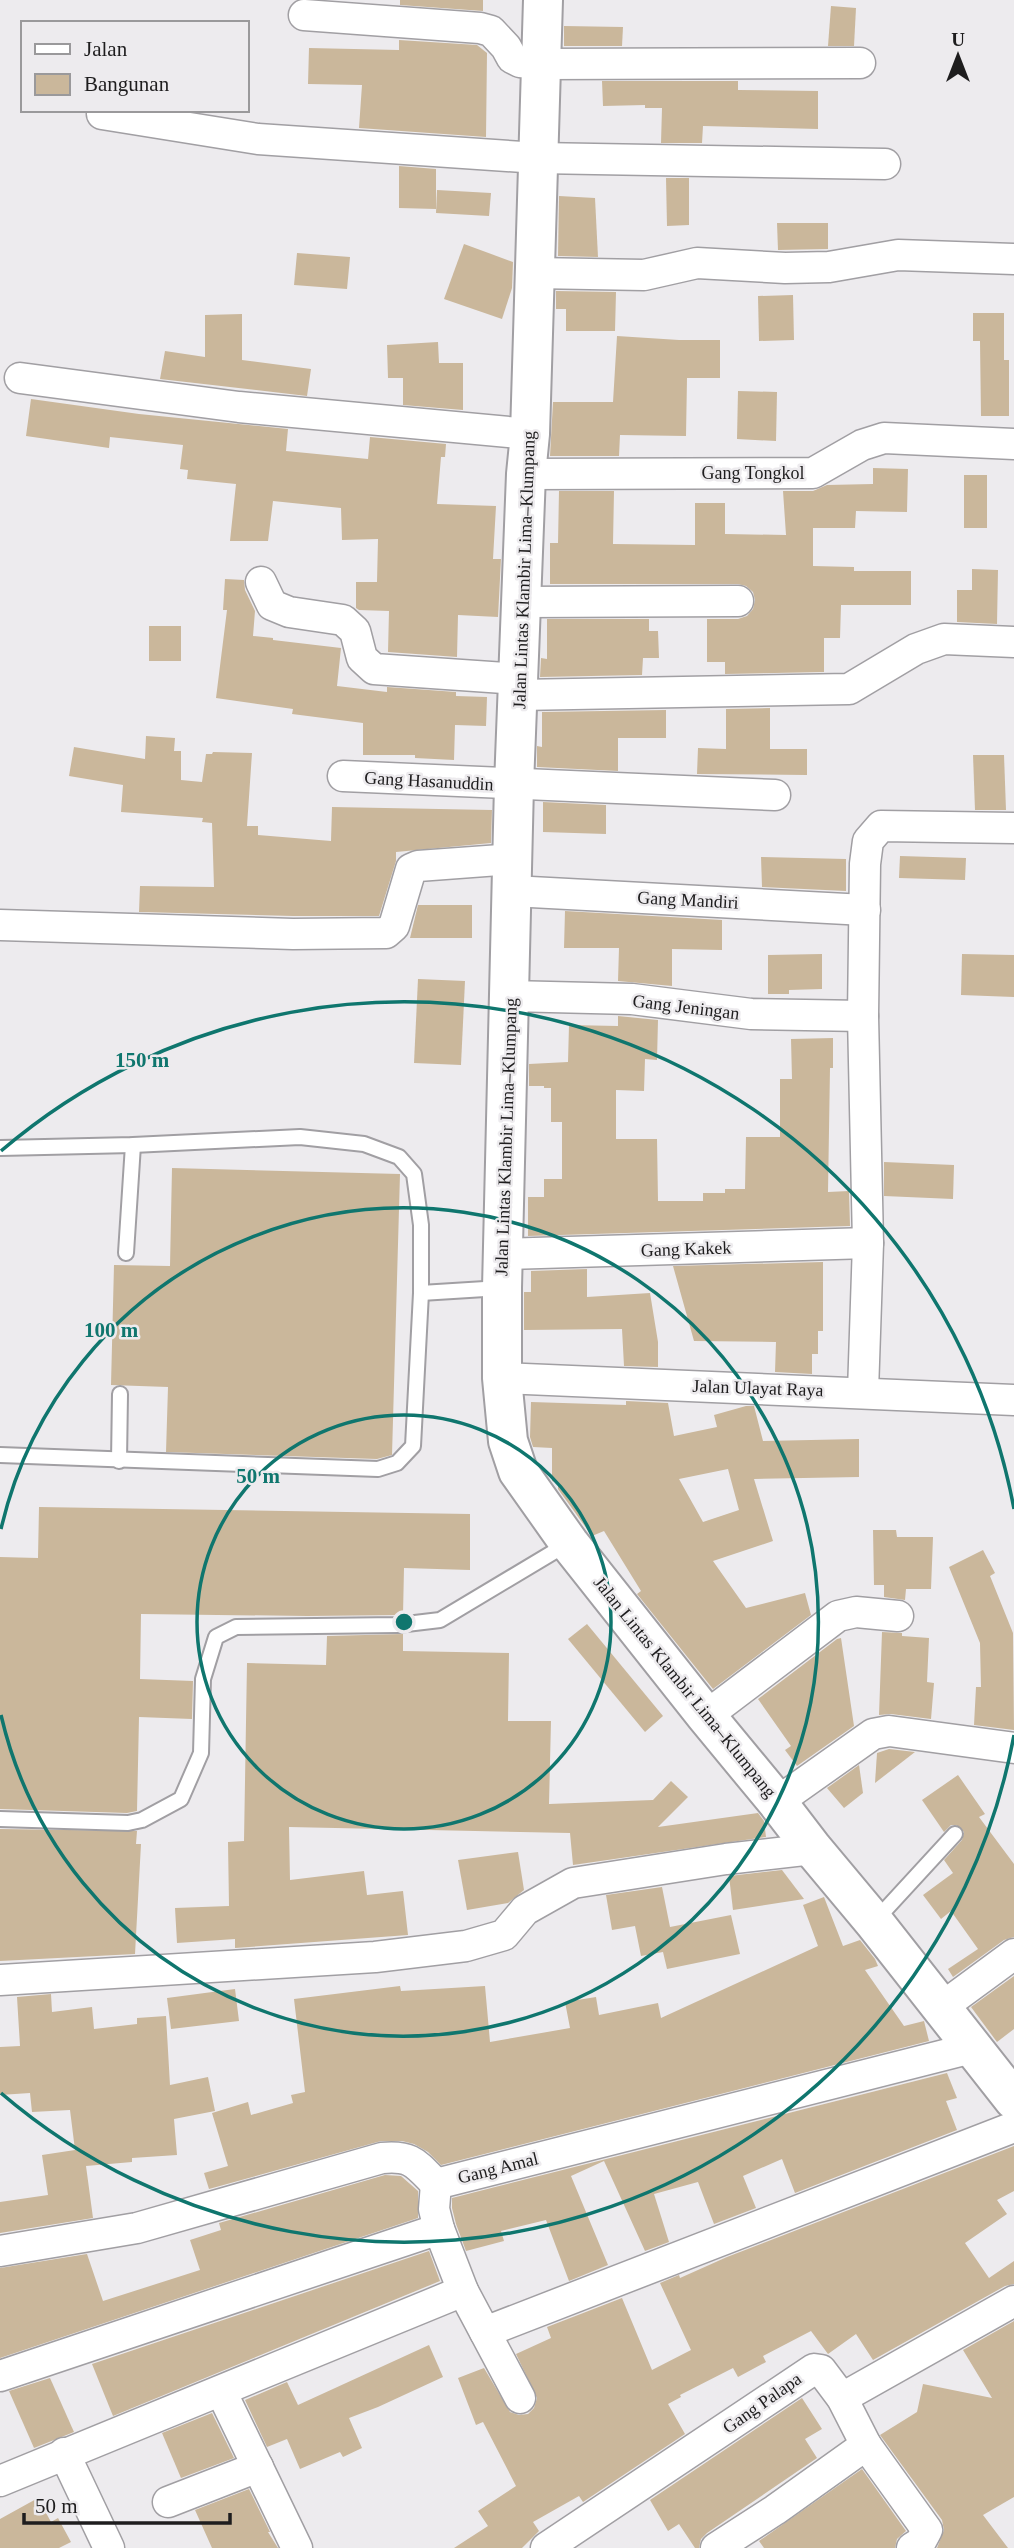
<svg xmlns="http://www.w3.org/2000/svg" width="1014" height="2548" font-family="Georgia,serif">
	<rect width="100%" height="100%" fill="#edebee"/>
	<!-- building -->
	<g fill="#cab79b" fill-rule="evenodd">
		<path d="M400,0H483V11L400,5Z"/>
		<path d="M831,6L856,8L854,46H828Z"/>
		<path d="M564,26L623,27L622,46H564Z"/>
		<path d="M399,40L477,45L487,53L486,137L359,128L362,85L308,84L309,48L399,50Z"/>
		<path d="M602,81H738V90L818,91V129L703,126L702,143H661L662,108H645V105L603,106Z"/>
		<path d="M399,166L436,169V209L399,208Z"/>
		<path d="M666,178H689V225L667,226Z"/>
		<path d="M437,190L491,193L489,216L436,213Z"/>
		<path d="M559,196L595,198L598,257L558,256Z"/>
		<path d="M777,223H828V249L778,250Z"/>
		<path d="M464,244L513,262L512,288L502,319L444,299Z"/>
		<path d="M297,253L350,257L347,289L294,285Z"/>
		<path d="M556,291L616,292L615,331H566V309H556Z"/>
		<path d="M793,295L794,340L759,341L758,296Z"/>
		<path d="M973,313H1004V360H1009V416H981L980,341H973Z"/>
		<path d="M242,314V360L311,369L307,396L160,379L165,351L205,357V315Z"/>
		<path d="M617,336L679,340H720V378H687L686,436L620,435L619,456H550L553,402H613Z"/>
		<path d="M438,342L439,363H463V410L403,405V378H388L387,345Z"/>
		<path d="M738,391L777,392L776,441L737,439Z"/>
		<path d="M31,399L139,414L288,429L286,451L368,459L370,437L446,444L445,457H441L437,504L496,506L493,559H501L498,617L458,615L457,657L388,652L389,611L359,610L356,608V582H377L378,539L342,540L341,508L273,501L268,541H230L236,484L187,479L188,470L180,469L183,445L110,437L109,448L26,436Z"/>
		<path d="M873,468L908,469L907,512L856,511L855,528H813V566L854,567V571H911V605H841L840,638H824V672L725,674V662H707V619H738L747,616L753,609L755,600L753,592L746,586L738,584H550V543H558L559,491H614L613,544L695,545V503H725V534L786,535L783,491H813L827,485L873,484Z"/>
		<rect x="964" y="475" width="23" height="53"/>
		<path d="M972,569L998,570L997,624L957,622V590H972Z"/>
		<path d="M225,579L244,580L245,590L255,611L253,636L273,638V640L341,648L337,686L387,692V687L456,692V696L487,697L486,726L455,725L454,760L415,758V755H363V723L292,714L293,709L216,698L227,610H223Z"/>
		<path d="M547,619H649V631H658L659,658H643L642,675L540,677L541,658L547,659Z"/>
		<rect x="149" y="626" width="32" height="35"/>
		<path d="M770,708V749H807V775L697,774L698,748L726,749V709Z"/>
		<path d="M666,710V738H618V771L537,767V746L542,747V712Z"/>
		<path d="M146,736L175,738L174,751H181V780L202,782L206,754H212L213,752L252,753L247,826H258V835L331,841L332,807L492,810L491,843L396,852V861L379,916H293L139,912L140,886L214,887L212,823L202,822L203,818L121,812L123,785L69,776L74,747L145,759Z"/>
		<path d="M973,755H1004L1006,810H975Z"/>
		<path d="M543,802L606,805V834L543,832Z"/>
		<path d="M900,856L966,858L965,880L899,878Z"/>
		<path d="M761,857L846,859V891L762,887Z"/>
		<path d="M418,905H472V938H410Z"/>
		<path d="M565,911L722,920V950L672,949V986L618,981L619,948H564Z"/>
		<path d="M822,954V989L789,990V994H768V955Z"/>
		<path d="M962,954L1014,955V997L961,995Z"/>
		<path d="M418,979L465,981L461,1065L414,1063Z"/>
		<path d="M618,1016L658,1020L657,1060L645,1059L644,1091L616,1090V1139H657L658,1201H703V1193H725V1189H745L746,1137H780V1079H792L791,1039L833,1038V1068H830L828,1192L849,1191L850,1226L528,1236V1197H544V1179H562V1122H551V1088H544V1086H529V1064L568,1062L569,1025L618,1026Z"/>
		<path d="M884,1162L954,1165L953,1199L884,1196Z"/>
		<path d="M172,1168L400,1174L392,1455L377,1459L166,1452L168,1387L111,1385L114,1265L170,1266Z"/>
		<path d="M823,1262V1331H818V1354H812V1374L775,1372L776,1342L694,1341L673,1266Z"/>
		<path d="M587,1269V1297L650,1293L658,1342V1367L624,1366L622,1329L524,1330V1292H531V1271Z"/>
		<path d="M626,1401L668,1403L674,1436L717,1427L714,1415L746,1406H754L763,1441L859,1439V1477L754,1479L773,1541L713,1561L746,1608L805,1593L811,1615L713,1689L637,1594L641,1591L604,1531L592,1536L558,1489V1483L552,1481V1448L533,1447L530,1437L531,1402L626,1405ZM728,1469L739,1510L703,1522L679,1479Z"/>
		<path d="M39,1507L470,1514V1570L404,1568L403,1615L307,1616L141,1614L140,1679L193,1681L192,1719L139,1717L137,1811L127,1813L0,1809V1557L38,1558Z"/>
		<path d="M873,1530H896L897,1537H933L931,1589H906L905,1600L884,1597V1585H874Z"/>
		<path d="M983,1550L995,1573L990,1576L1013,1633L1014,1730L974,1725L976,1687H981L980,1643L949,1567Z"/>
		<path d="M587,1624L663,1716L645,1732L568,1639Z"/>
		<path d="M882,1632L902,1633V1636L929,1638L927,1682L934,1683L931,1719L891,1714L879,1715Z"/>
		<path d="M403,1634V1651L509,1653L508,1721H551L549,1804L653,1800L671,1781L688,1797L658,1827L758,1813L764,1821L766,1837L573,1865L570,1833L289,1827L290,1880L364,1871L367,1895L403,1891L408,1935L235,1948V1939L177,1943L175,1908L229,1906L228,1842L244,1841L247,1663L326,1665L327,1636Z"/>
		<path d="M841,1638L854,1726L797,1766L785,1750L791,1746L758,1699L837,1639Z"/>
		<path d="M889,1749L915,1752L875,1783L877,1753Z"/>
		<path d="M859,1765L863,1793L844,1808L827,1788Z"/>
		<path d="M958,1775L985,1814L979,1817L1014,1864V1937L1004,1940L953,1977L948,1969L978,1949L951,1911L941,1919L923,1895L953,1873L944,1860L962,1840L964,1832L956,1825H951L944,1832L922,1800Z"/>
		<path d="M0,1829L137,1831L136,1844H141L135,1954L0,1961Z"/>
		<path d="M518,1852L524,1890L508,1903L467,1910L458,1860Z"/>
		<path d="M782,1870L804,1899L733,1910L729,1876Z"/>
		<path d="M662,1887L670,1927L731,1915L740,1954L667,1969L663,1952L641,1956L635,1926L612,1930L606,1895Z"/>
		<path d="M824,1897L843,1946L860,1940L875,1959L878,1966L865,1970L904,2026L924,2021L929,2041L441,2165L428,2152L414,2144L402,2141H381L209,2189L204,2173L228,2166L212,2113L248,2102L251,2115L293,2103L291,2095L305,2092L294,1999L400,1986L401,1991L485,1986L490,2042L570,2028L565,2002L596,1997L599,2015L658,2003L661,2018L818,1946L803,1905Z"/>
		<path d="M1014,1976V2029L997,2042L971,2007Z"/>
		<path d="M235,1989L239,2021L171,2029L167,1998Z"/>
		<path d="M51,1994L52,2012L92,2007L94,2029L137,2024V2018L166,2016L170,2085L208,2077L215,2111L174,2119L177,2155L132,2158V2162L86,2166L93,2218L0,2233V2202L48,2195L42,2155L75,2150L70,2110L32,2112L30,2093L0,2095V2047L20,2046L17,1997Z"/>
		<path d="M947,2073L957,2098L946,2101L957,2130L795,2193L782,2159L743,2176L756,2208L714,2224L698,2182L654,2194L669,2242L645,2251L604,2161L571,2176L608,2265L569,2281L546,2220L501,2231L504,2241L466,2251L456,2224L452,2208V2198Z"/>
		<path d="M1014,2146V2191L997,2200L1007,2214L965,2243L989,2278L1014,2261V2284L1005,2286L873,2360L856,2334L828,2354L811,2331L763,2356L766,2362L738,2377L733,2368L680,2395L681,2397L668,2404L685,2434L583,2502L579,2496L533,2522L539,2531L522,2548H454L488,2526L478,2511L516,2486L483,2422L476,2425L458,2378L484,2368L510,2412L519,2415L528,2414L534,2408L537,2398L516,2354L551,2338L547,2327L622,2298L652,2370L691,2350L660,2283L679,2275L680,2278L727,2257Z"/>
		<path d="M385,2175L401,2176L418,2191V2218L0,2358V2268L87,2254L103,2301L200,2270L190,2240L221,2230L219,2223Z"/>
		<path d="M429,2251L440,2281L113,2416L92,2364Z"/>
		<path d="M1014,2321V2497L983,2515L1008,2548H937L944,2530L942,2520L880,2435L917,2412L923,2384L992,2398L963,2350Z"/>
		<path d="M429,2345L443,2377L378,2407L349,2418L362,2448L343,2457L340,2452L300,2469L287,2439L267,2447L245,2400L287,2382L298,2405Z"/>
		<path d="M50,2378L74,2432L34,2448L9,2391Z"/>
		<path d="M802,2398L822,2429L805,2439L817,2458L707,2533L701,2539L699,2548H695L679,2524L668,2531L650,2500Z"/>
		<path d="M212,2413L234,2458L181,2478L162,2433Z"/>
		<path d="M862,2469L906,2531L897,2539L895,2548H764L759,2541Z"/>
		<path d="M249,2489L270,2532H268L278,2548H212L195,2510Z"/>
		<path d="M38,2498L51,2522L58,2518L71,2542L59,2548H0V2519Z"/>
	</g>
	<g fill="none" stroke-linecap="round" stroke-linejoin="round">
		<!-- service casing -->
		<g stroke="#a19fa3" stroke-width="18">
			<g id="service">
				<path d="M0,1148L133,1145L300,1137L364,1144L399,1157L414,1174L421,1225V1293L501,1288"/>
				<path d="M126,1253L133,1145"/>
				<path d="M0,1455L378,1469L397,1463L413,1446L421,1293"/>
				<path d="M119,1461L120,1394"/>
				<path d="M0,1819L128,1823L142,1820L181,1799L201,1753L203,1679L216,1637L236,1627L398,1625L440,1620L567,1544"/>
				<path d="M875,1921L955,1834"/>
			</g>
		</g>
		<!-- minor casing -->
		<g stroke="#a19fa3" stroke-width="33">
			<g id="minor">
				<path d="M304,15L480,28L491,31L506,47L512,58L520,62L541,64L860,63"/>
				<path d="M102,114L258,139L538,158L885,164"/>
				<path d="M535,273L644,275L697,263L785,268L829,267L898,255L1014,259"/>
				<path d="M20,378L239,407L530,434"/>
				<path d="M526,474L813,473L862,445L884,438L1014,444"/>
				<path d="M261,582L272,605L289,612L343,620L355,631L362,658L374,669L519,679"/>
				<path d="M523,602L738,601"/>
				<path d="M519,695L849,689L916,649L944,639L1014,642"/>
				<path d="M343,776L775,795"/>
				<path d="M512,891L865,910"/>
				<path d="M0,925L293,934L386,933L394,926L411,869L418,866L513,859"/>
				<path d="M509,996L632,999L751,1014L863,1016"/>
				<path d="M504,1254L868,1243"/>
				<path d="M502,1378L1014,1400"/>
				<path d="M863,1392L868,1243L863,1016L865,864L868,841L881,826L1014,828"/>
				<path d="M706,1716L838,1616L856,1612L898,1616"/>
				<path d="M777,1802L873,1734L889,1731L1014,1748"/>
				<path d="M0,1980L375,1957L466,1946L504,1935L525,1910L573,1883L726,1859L813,1849"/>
				<path d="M942,2007L1014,1954"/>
				<path d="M439,2229L463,2291L520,2398"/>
				<path d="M0,2251L137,2228L382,2158C412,2155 416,2164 436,2184"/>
				<path d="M485,2332L1014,2127"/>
				<path d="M0,2376L439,2229L434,2209L436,2184L972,2048"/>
				<path d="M221,2391L297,2548"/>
				<path d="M842,2398L1014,2301"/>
				<path d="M64,2453L109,2548"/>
				<path d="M0,2481L463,2291"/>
				<path d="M168,2502L258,2467"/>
				<path d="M546,2548L814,2369L821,2370L842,2398L866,2445"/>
				<path d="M716,2548L775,2510L866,2445L927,2530L920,2543L912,2548"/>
			</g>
		</g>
		<!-- primary casing -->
		<g stroke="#a19fa3" stroke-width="42">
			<path id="primary" d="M543,0L530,434L526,474L514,785L502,1288V1378L508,1441L518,1471L569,1543L706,1716L777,1802L813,1849L874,1922L1014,2100"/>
		</g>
		<!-- service -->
		<use href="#service" stroke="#fff" stroke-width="14"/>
		<!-- minor -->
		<use href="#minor" stroke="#fff" stroke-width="30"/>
		<!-- primary -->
		<use href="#primary" stroke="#fff" stroke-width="38"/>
	</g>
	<!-- distance rings -->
	<g fill="none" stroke="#0f766e" stroke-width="3.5">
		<circle cx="404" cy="1622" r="207"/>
		<path d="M1 1529A414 414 0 1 1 1 1715"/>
		<path d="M1014 1735A620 620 0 0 1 1 2093M1 1151A620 620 0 0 1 1014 1509"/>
	</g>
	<g text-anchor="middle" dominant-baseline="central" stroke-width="5" stroke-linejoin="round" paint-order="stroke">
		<!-- street labels -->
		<g font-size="18" fill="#1e1d1e" stroke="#edebee">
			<text x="753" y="473">Gang Tongkol</text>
			<text transform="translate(524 570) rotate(-88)">Jalan Lintas Klambir Lima–Klumpang</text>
			<text transform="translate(429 781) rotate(3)">Gang Hasanuddin</text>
			<text transform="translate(688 900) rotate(3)">Gang Mandiri</text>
			<text transform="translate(686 1007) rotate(7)">Gang Jeningan</text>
			<text transform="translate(506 1137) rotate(-88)">Jalan Lintas Klambir Lima–Klumpang</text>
			<text transform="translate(686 1249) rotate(-2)">Gang Kakek</text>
			<text transform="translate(758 1388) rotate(2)">Jalan Ulayat Raya</text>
			<text transform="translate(685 1687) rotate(51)">Jalan Lintas Klambir Lima–Klumpang</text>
			<text transform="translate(498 2168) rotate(-14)">Gang Amal</text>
			<text transform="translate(762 2403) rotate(-35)">Gang Palapa</text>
		</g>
	</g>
	<circle cx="404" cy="1622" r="10" fill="#0f766e" stroke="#edebee" stroke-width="3.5"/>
	<g font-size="21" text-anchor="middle" font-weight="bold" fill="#0f766e" stroke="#edebee" stroke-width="5" stroke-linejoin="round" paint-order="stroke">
		<text x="142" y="1067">150 m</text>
		<text x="111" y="1337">100 m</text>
		<text x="258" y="1483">50 m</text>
	</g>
	<!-- legend -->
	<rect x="21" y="21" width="228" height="91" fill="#edebee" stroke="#9a999b" stroke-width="2"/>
	<rect x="35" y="44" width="35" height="10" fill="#ffffff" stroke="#9a999b" stroke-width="2"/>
	<text x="84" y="56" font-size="21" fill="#1e1d1e">Jalan</text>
	<rect x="35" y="74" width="35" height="21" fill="#cab79b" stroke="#9a999b" stroke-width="2"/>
	<text x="84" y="91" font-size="21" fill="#1e1d1e">Bangunan</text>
	<!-- north arrow -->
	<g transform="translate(958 56)" stroke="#edebee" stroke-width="5" paint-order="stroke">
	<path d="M0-5L12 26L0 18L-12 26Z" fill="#1e1d1e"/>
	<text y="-10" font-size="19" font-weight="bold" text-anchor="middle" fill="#1e1d1e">U</text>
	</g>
	<!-- scale -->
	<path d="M24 2513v10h206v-10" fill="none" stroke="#1e1d1e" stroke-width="3.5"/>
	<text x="35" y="2513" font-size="21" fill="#1e1d1e" stroke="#edebee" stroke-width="5" paint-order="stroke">50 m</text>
</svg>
